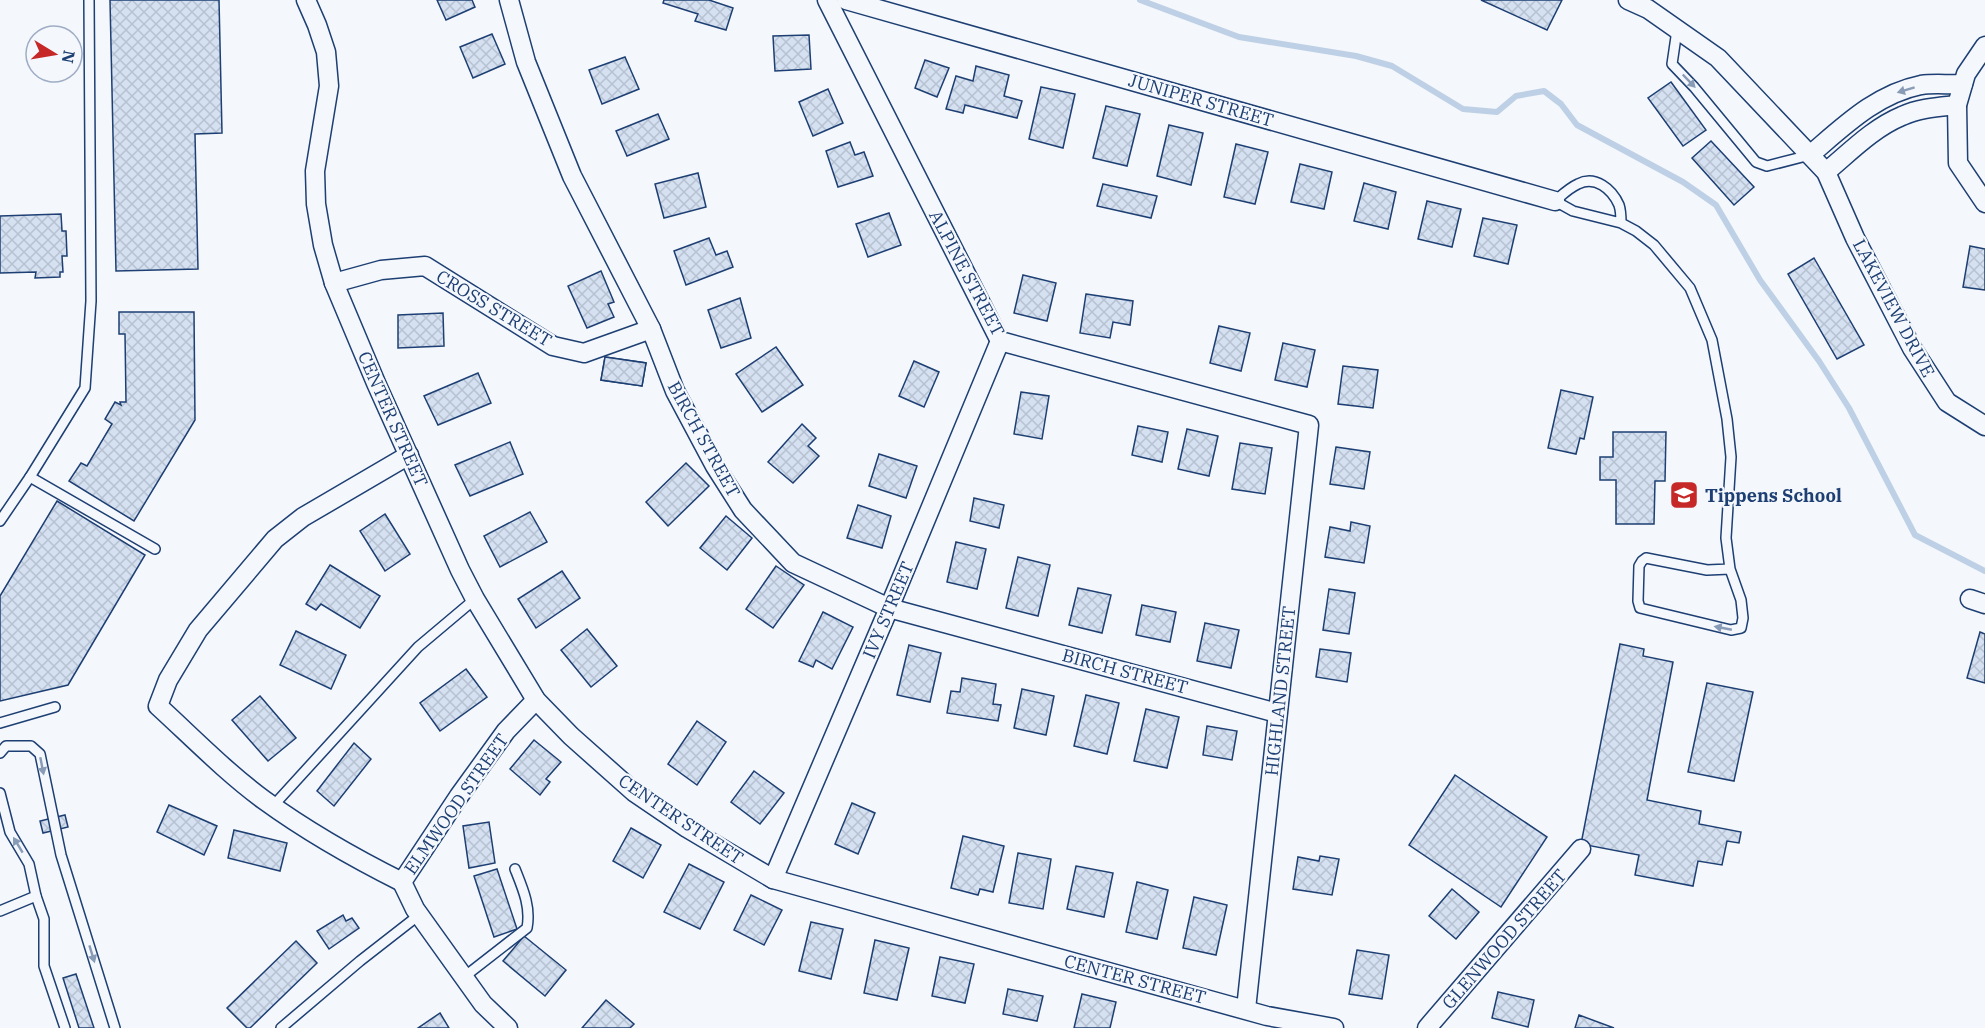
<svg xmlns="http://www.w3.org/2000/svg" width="1985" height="1028" font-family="'IBM Plex Serif',serif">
	<defs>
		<pattern id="building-cross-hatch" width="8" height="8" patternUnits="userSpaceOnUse" patternTransform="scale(1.5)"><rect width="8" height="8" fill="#d5e0f0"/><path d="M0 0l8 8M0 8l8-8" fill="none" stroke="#b6c1d1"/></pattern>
	</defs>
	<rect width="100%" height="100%" fill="#f4f7fb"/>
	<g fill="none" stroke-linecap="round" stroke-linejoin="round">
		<!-- stream -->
		<path stroke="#bed0e5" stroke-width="6" d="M1140,0L1239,37L1356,56L1392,66L1463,109L1497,112L1516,96L1544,91L1561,104L1577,125L1683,182L1716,205L1760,280L1819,361L1849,408L1915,535L1985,571"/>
	</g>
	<!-- building -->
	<g fill="url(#building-cross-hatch)" stroke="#1d3f73" stroke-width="1.5">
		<path d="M110,0H219L222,133L195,134L198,269L116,271Z"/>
		<path d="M437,0H472L475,7L446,20Z"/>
		<path d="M664,0H709L733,8L726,30L695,21L698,14L663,3Z"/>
		<path d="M1481,0H1562L1547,30Z"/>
		<path d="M492,34L505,64L473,78L460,47Z"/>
		<path d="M809,35L811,69L775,71L773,36Z"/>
		<path d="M625,57L639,89L602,104L589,70Z"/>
		<path d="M925,60L949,68L937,97L915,88Z"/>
		<path d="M976,66L1009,75L1004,96L1022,101L1017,118L965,105L963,113L946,109L956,76L973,81Z"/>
		<path d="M1671,82L1706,130L1683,146L1648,98Z"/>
		<path d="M1041,87L1075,94L1063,148L1029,139Z"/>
		<path d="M828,89L843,123L813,136L799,102Z"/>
		<path d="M1106,106L1140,114L1127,166L1093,158Z"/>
		<path d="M658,114L669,139L627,156L616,131Z"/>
		<path d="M1169,125L1203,133L1191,185L1157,176Z"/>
		<path d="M1711,141L1754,187L1734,205L1692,158Z"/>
		<path d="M850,142L855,155L864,152L873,176L838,187L826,151Z"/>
		<path d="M1236,144L1268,152L1255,204L1224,197Z"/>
		<path d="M1300,164L1332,172L1324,209L1291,202Z"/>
		<path d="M698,173L706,207L664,218L655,184Z"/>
		<path d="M1364,183L1396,192L1388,229L1354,221Z"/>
		<path d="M1103,184L1157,196L1151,218L1097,206Z"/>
		<path d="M1427,201L1461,209L1452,247L1418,239Z"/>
		<path d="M889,213L901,245L868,257L856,224Z"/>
		<path d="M61,214L62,231H66L67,256H62L63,272H60V277L35,278L36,272L0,273V216Z"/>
		<path d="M1483,218L1517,225L1508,264L1474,256Z"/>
		<path d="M709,238L716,255L727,251L733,267L686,285L674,251Z"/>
		<path d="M1970,246L1985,249V290L1963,287Z"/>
		<path d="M1814,258L1864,345L1837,359L1788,274Z"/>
		<path d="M601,271L614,302L608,304L614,317L587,328L568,286Z"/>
		<path d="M1023,275L1056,283L1047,321L1014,313Z"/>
		<path d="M1086,294L1133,301L1130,325L1113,322L1110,338L1080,333Z"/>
		<path d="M740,298L751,338L721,348L708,310Z"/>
		<path d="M119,312H194L195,420L134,521L69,481L81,463L87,466L112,424L105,419L115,402L121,405L120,402H126L125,334H119Z"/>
		<path d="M443,313L444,346L398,348V315Z"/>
		<path d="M1219,326L1250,333L1241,371L1210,363Z"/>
		<path d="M1283,343L1315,350L1307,387L1275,380Z"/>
		<path d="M776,347L803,385L762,412L736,374Z"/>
		<path d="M605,357L646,363L642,386L601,380Z"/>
		<path d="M605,357L646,363L642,386L601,380Z"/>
		<path d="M914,361L939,372L924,407L899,396Z"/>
		<path d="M1343,366L1378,370L1373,408L1338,404Z"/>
		<path d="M478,373L491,403L438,425L424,396Z"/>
		<path d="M1561,390L1593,397L1584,439L1580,438L1576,454L1548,448Z"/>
		<path d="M1021,392L1049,396L1042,439L1014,434Z"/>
		<path d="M802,424L816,438L808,446L819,456L793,483L768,462Z"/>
		<path d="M1138,426L1168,432L1162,462L1132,455Z"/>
		<path d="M1187,429L1218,436L1209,476L1178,469Z"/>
		<path d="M1613,432H1666L1665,481H1655L1654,524H1616V480H1600V457H1613Z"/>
		<path d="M510,442L523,474L470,496L455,465Z"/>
		<path d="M1240,443L1272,448L1265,494L1232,489Z"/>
		<path d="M1336,447L1370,452L1364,489L1330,484Z"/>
		<path d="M879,454L917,466L906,498L869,486Z"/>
		<path d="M686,463L709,486L668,526L646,502Z"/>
		<path d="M974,498L1004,505L999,528L970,521Z"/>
		<path d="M57,501L145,555L68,685L0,701V596Z"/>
		<path d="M858,505L891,516L882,548L847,538Z"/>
		<path d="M530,512L547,542L500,567L484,536Z"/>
		<path d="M385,514L410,554L385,571L360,531Z"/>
		<path d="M726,516L752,538L727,570L700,548Z"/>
		<path d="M1351,522L1370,526L1364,563L1325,557L1330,527L1350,531Z"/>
		<path d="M956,542L986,549L977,589L947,582Z"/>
		<path d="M1018,557L1050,565L1038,616L1006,608Z"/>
		<path d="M330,565L380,596L360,628L321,604L316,610L306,604Z"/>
		<path d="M776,566L804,585L773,628L746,609Z"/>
		<path d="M562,571L580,598L536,628L518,599Z"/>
		<path d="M1078,588L1111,595L1102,633L1069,625Z"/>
		<path d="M1329,589L1355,593L1349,634L1323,630Z"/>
		<path d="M1142,605L1176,612L1170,642L1136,635Z"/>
		<path d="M823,612L853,627L832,669L816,660L813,667L799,661Z"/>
		<path d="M1205,623L1239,630L1231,668L1197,661Z"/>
		<path d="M587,629L617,666L591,687L561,650Z"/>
		<path d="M296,631L346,655L331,689L280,665Z"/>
		<path d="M1980,632L1985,634V683L1967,678Z"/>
		<path d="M1620,644L1644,649L1643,656L1673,662L1647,800L1701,811L1699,824L1741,832L1739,843L1727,841L1722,865L1698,861L1693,886L1635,875L1639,855L1581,844Z"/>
		<path d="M909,645L941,653L930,702L897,695Z"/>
		<path d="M1320,649L1351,653L1347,682L1316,677Z"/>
		<path d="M466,669L487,697L440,731L420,703Z"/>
		<path d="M962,678L996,684L993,704L1001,705L998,721L947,713L951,691L960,692Z"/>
		<path d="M1707,683L1753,692L1734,781L1688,772Z"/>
		<path d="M1022,689L1054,696L1046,735L1014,728Z"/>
		<path d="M1086,695L1119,703L1107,754L1074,746Z"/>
		<path d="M260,696L296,738L268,761L232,720Z"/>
		<path d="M1146,709L1179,717L1167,768L1134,761Z"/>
		<path d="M697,721L726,742L697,785L668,764Z"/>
		<path d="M1207,726L1237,731L1232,760L1203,755Z"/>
		<path d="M534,740L561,762L546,779L550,782L540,795L510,769Z"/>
		<path d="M354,743L371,759L334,806L317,791Z"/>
		<path d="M754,771L784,793L760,824L731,802Z"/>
		<path d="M1455,775L1547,837L1501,907L1409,845Z"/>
		<path d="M852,803L875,813L858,854L835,844Z"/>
		<path d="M169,805L217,826L204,855L157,832Z"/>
		<path d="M65,815L68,827L43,833L40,821Z"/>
		<path d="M489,822L495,863L469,868L463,826Z"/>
		<path d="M631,828L661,845L643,878L613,861Z"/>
		<path d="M234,830L287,843L280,871L228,858Z"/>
		<path d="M963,836L1004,846L993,892L980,889L978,895L951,888Z"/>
		<path d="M1018,853L1051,859L1043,909L1009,903Z"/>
		<path d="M1320,856L1339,859L1332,895L1293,889L1298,857L1319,861Z"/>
		<path d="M689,864L724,882L700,929L664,912Z"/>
		<path d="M1076,866L1113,873L1104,917L1067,909Z"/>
		<path d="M497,869L517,929L494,937L474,876Z"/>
		<path d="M1137,882L1168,890L1157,939L1126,932Z"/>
		<path d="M1452,889L1479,912L1456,939L1429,916Z"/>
		<path d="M751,895L782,910L764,945L734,930Z"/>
		<path d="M1194,897L1227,905L1216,955L1183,948Z"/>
		<path d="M343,915L346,921L352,918L359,928L329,949L317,931Z"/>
		<path d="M811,922L843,929L831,979L799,971Z"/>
		<path d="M524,936L566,970L545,996L503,961Z"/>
		<path d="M875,940L909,948L897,1000L864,993Z"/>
		<path d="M296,941L317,963L250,1028H247L227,1008Z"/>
		<path d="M1357,950L1389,955L1382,999L1349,994Z"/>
		<path d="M940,957L974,964L965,1003L932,996Z"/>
		<path d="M76,974L94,1028H79L63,978Z"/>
		<path d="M1008,989L1043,996L1037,1021L1003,1014Z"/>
		<path d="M1498,992L1534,1000L1528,1027L1492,1018Z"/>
		<path d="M1082,994L1116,1002L1110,1028H1074Z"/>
		<path d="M606,1000L634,1024L630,1028H582Z"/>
		<path d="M440,1013L449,1028H418Z"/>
		<path d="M1579,1015L1614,1028H1575Z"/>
	</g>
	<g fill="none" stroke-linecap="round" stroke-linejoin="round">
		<!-- service casing -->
		<g stroke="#1d3f73" stroke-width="12">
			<g id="service">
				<path d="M1677,30L1672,64L1694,87L1756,162L1767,166L1810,155"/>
				<path d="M1621,223C1621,217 1621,211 1619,205C1612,189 1595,175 1578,184C1569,188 1562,195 1555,201L1573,211L1621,223L1636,231L1654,245L1690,288L1712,340L1727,419L1731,457L1726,538L1730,569L1741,600L1743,618L1741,628L1731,630L1640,608L1638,601L1639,566L1642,561L1646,558L1707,570L1730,569"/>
				<path d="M30,477L155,549"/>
				<path d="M0,521L30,477L85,388L91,301L89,0"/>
				<path d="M0,723L55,707"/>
				<path d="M0,753L6,746H31L40,754L61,855L115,1028"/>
				<path d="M0,793L10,832L29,864L36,896L44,919V966L65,1028"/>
				<path d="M273,806L418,647L475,599"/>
				<path d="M0,911L36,896"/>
				<path d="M464,977L527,928C531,907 523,889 515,869"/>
				<path d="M281,1028L360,961L419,915"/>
			</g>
		</g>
		<!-- minor casing -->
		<g stroke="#1d3f73" stroke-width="21">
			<g id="minor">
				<path d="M306,0L317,25L326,52L329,86L315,171L316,204L323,245L334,283L376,383L460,570L475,599L536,700L571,736L634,792L687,828L773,879L1267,1016L1334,1028"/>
				<path d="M509,0L526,62L572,176L651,329L675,391L715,466L743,510L793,563L889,608L1277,713"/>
				<path d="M827,0L1000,341L1309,425L1246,1009"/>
				<path d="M846,0L1555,201"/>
				<path d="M1628,0L1648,9L1718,58L1826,172L1855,238L1912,348L1947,402L1985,426"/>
				<path d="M1985,46L1966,74L1957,105L1958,163L1985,203"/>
				<path d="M1810,155C1843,127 1876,94 1921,85C1934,83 1950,85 1963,84"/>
				<path d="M1826,172C1850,152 1873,128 1902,116C1919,108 1938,107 1957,105"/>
				<path d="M334,283L381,270L425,266L553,346L584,353L651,329"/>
				<path d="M1970,599L1985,604"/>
				<path d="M773,879L889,608L1000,341"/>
				<path d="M402,882C354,858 308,832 264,800C226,772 193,738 158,706L168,680L198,630L275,539L303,517L409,455"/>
				<path d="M508,1028L483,1004L415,909L402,882L459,796L506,731L536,700"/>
				<path d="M1427,1028L1581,849"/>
			</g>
		</g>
		<!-- service -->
		<use href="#service" stroke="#f4f7fb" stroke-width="9"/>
		<!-- minor -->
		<use href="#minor" stroke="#f4f7fb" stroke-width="18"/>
	</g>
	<!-- one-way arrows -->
	<defs><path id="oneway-solid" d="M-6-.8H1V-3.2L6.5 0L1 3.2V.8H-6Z" transform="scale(1.5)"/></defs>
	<g fill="#889bb7">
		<use href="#oneway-solid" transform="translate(1689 81) rotate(46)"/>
		<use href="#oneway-solid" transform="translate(1906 90) rotate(163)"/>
		<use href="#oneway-solid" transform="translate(1723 628) rotate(-169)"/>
		<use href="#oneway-solid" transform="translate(42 766) rotate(79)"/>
		<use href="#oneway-solid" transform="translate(18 845) rotate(-121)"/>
		<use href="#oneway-solid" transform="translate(92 954) rotate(73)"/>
	</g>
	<!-- icons -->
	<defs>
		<g id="school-square" transform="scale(1.5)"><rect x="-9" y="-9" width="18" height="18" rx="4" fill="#c62828" stroke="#f4f7fb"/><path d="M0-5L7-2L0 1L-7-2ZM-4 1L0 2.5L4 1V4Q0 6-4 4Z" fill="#fff"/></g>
	</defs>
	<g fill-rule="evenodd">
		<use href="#school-square" x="1684" y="495"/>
	</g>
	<g text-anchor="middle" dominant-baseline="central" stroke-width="4.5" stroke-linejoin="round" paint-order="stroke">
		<!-- street labels -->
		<g font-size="18" fill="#1d3f73" stroke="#f4f7fb">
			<text transform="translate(1201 100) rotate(16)">JUNIPER STREET</text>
			<text transform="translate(967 273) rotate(62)">ALPINE STREET</text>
			<text transform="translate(494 308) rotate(31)">CROSS STREET</text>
			<text transform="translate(1894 308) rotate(62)">LAKEVIEW DRIVE</text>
			<text transform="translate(393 419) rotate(66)">CENTER STREET</text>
			<text transform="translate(704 439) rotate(61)">BIRCH STREET</text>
			<text transform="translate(888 610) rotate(-67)">IVY STREET</text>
			<text transform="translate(1125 671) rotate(15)">BIRCH STREET</text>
			<text transform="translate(1280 691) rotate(-84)">HIGHLAND STREET</text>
			<text transform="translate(456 804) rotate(-55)">ELMWOOD STREET</text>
			<text transform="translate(681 819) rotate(34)">CENTER STREET</text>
			<text transform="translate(1504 939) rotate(-49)">GLENWOOD STREET</text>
			<text transform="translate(1135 979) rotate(15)">CENTER STREET</text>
		</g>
		<!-- poi labels -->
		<g font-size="18" font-weight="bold" fill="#1d3f73" stroke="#f4f7fb" text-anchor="start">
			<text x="1705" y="495">Tippens School</text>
		</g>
	</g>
	<!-- north arrow -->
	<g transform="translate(54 54) rotate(101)"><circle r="28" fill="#f4f7fb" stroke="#9eadc5" stroke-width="1.5"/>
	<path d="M0-4.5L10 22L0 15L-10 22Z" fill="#c62828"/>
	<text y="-9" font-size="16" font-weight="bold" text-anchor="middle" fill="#1d3f73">N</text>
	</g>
</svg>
